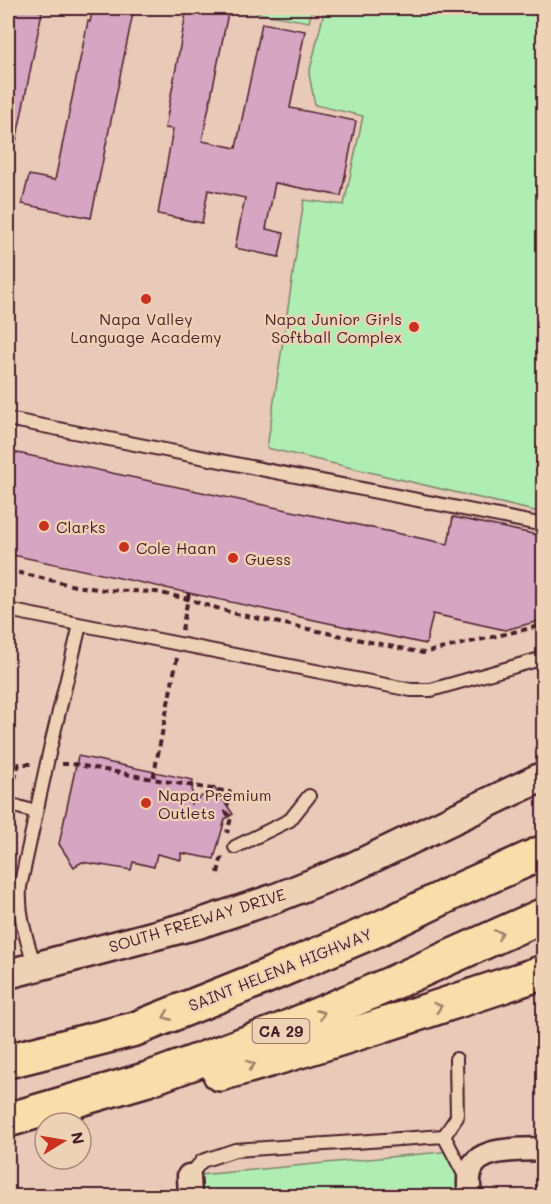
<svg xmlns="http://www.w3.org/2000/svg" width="551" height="1204" font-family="Mali,sans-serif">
	<rect width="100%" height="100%" fill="#e9c9b8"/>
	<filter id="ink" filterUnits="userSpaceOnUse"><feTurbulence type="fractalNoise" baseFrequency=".0167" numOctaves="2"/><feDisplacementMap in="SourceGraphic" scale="12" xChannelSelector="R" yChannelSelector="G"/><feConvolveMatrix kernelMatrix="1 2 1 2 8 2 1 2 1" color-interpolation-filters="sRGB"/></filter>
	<g filter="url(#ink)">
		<!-- green -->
		<g fill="#b0edb2" stroke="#7d866e" stroke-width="1.5">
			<path d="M258,8H312L309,22L257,13Z"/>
			<path d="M325,8H543V513L267,448L304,200L344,205L363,116L315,105L309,74Z"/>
			<path d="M452,1151L470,1196H190L189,1176Z"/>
		</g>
		<!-- building -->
		<g fill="#d6a5c2" stroke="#4a1f2b" stroke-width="1.5">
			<path d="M8,8H39V11L42,12L16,142L8,141Z"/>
			<path d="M93,8H134L91,218L22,204L29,175L55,180L88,21L90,22Z"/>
			<path d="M187,8H229L202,141L236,148L262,23L305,31L290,108L356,121L341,196L275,183L266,229L284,233L279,257L235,248L245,198L208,190L202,223L158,214L173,129L165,128Z"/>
			<path d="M8,451L448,544L453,517L543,536V620L505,630L433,614L426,644L8,554Z"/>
			<path d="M78,756L193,780L191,804L214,787L233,814L225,819L214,859L181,853V860L157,854L154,867L133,862L131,870L82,862L74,867L59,844Z"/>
		</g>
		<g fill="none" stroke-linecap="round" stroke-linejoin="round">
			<!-- service casing -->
			<g stroke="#4a1f2b" stroke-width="16">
				<g id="service">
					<path d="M8,419L544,525"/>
					<path d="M8,610L411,690H431L544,658"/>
					<path d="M8,804L36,812"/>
					<path d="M235,847L290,820L309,796"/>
					<path d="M35,967C27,940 18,916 20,887L50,749L80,625"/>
					<path d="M444,1136L457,1117L456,1059"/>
					<path d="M189,1176L202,1161L235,1150L444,1136L467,1180"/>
				</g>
			</g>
			<!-- minor casing -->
			<g stroke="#4a1f2b" stroke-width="27">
				<g id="minor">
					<path d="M189,1176L190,1196"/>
					<path d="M470,1196C469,1189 468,1180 470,1172C477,1146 522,1150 544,1149"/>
				</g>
			</g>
			<!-- tertiary casing -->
			<g stroke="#4a1f2b" stroke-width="33">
				<path id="tertiary" d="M8,974L198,924L276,898L351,868L544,776"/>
			</g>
			<!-- motorway casing -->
			<g stroke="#4a1f2b" stroke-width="38">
				<g id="motorway">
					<path d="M8,1061L135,1029L260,979L378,929L461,889L544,852"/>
					<path d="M220,1074C329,1044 436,1008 544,972"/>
					<path d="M8,1120L148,1079L282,1030L388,985L544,915"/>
				</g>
			</g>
			<!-- path -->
			<g stroke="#4a1f2b" stroke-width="4" stroke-dasharray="6 4.5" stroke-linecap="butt">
				<path d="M8,570L75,586L105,590L156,592L188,599L232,613L423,653L544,625"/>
				<path d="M182,630L189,593"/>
				<path d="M177,658L153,779L230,792L226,812L231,818L227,833"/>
				<path d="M62,764H73L153,779"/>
				<path d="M12,789L19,764H31"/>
				<path d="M218,873L222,855"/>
			</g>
			<!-- service -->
			<use href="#service" stroke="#eed2b5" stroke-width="12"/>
			<!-- minor -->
			<use href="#minor" stroke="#eed2b5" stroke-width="22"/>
			<!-- tertiary -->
			<use href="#tertiary" stroke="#eed2b5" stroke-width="28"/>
			<!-- motorway -->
			<use href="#motorway" stroke="#f9ddab" stroke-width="33"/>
		</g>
		<!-- one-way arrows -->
		<defs><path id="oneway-chevron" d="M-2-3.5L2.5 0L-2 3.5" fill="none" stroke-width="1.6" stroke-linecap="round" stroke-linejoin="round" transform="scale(1.5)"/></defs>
		<g stroke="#a27e6b">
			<use href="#oneway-chevron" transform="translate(499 934) rotate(-24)"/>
			<use href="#oneway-chevron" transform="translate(438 1007) rotate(-18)"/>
			<use href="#oneway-chevron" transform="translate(321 1014) rotate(-23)"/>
			<use href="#oneway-chevron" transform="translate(167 1016) rotate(158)"/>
			<use href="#oneway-chevron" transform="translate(251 1065) rotate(-15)"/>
		</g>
	</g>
	<!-- markers -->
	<g fill="#c8321e" stroke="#eed2b5" stroke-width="2">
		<circle cx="146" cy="299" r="6"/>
		<circle cx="414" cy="327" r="6"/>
		<circle cx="44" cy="526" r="6"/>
		<circle cx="124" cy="547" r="6"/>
		<circle cx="233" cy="558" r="6"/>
		<circle cx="146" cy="803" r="6"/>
	</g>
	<g text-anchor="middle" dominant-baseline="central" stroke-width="4.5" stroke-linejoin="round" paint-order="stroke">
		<!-- shield labels -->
		<rect fill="#eed2b5" stroke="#7b5554" stroke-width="1.5" x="252.5" y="1019" width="57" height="24" rx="4.5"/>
		<g font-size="15" font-weight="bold" fill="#4a1f2b">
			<text x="281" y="1031">CA 29</text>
		</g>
		<!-- poi labels -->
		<g font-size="16" fill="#4a1f2b" stroke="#eed2b5" text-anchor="start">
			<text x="146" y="318" text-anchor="middle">Napa Valley<tspan x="146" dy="18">Language Academy</tspan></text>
			<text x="402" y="318" text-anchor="end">Napa Junior Girls<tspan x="402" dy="18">Softball Complex</tspan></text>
			<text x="56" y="526">Clarks</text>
			<text x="136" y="547">Cole Haan</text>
			<text x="245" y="558">Guess</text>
			<text x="158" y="794">Napa Premium<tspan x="158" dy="18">Outlets</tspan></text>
		</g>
		<!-- street labels -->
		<g font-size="16" fill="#4a1f2b" stroke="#eed2b5">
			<text transform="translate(197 920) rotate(-17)">SOUTH FREEWAY DRIVE</text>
			<text transform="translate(280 969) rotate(-22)">SAINT HELENA HIGHWAY</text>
		</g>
	</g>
	<!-- margin -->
	<rect width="551" height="1204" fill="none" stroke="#eed2b5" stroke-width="30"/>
	<rect x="15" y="15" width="521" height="1174" fill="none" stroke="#4a1f2b" stroke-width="2" filter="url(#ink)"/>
	<!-- north arrow -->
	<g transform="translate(63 1141) rotate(79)"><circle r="28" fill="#eed2b5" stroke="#ac8a7e" stroke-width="1.5"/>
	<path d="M0-4.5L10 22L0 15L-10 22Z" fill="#c8321e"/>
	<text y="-9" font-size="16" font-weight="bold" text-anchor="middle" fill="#4a1f2b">N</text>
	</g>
</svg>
